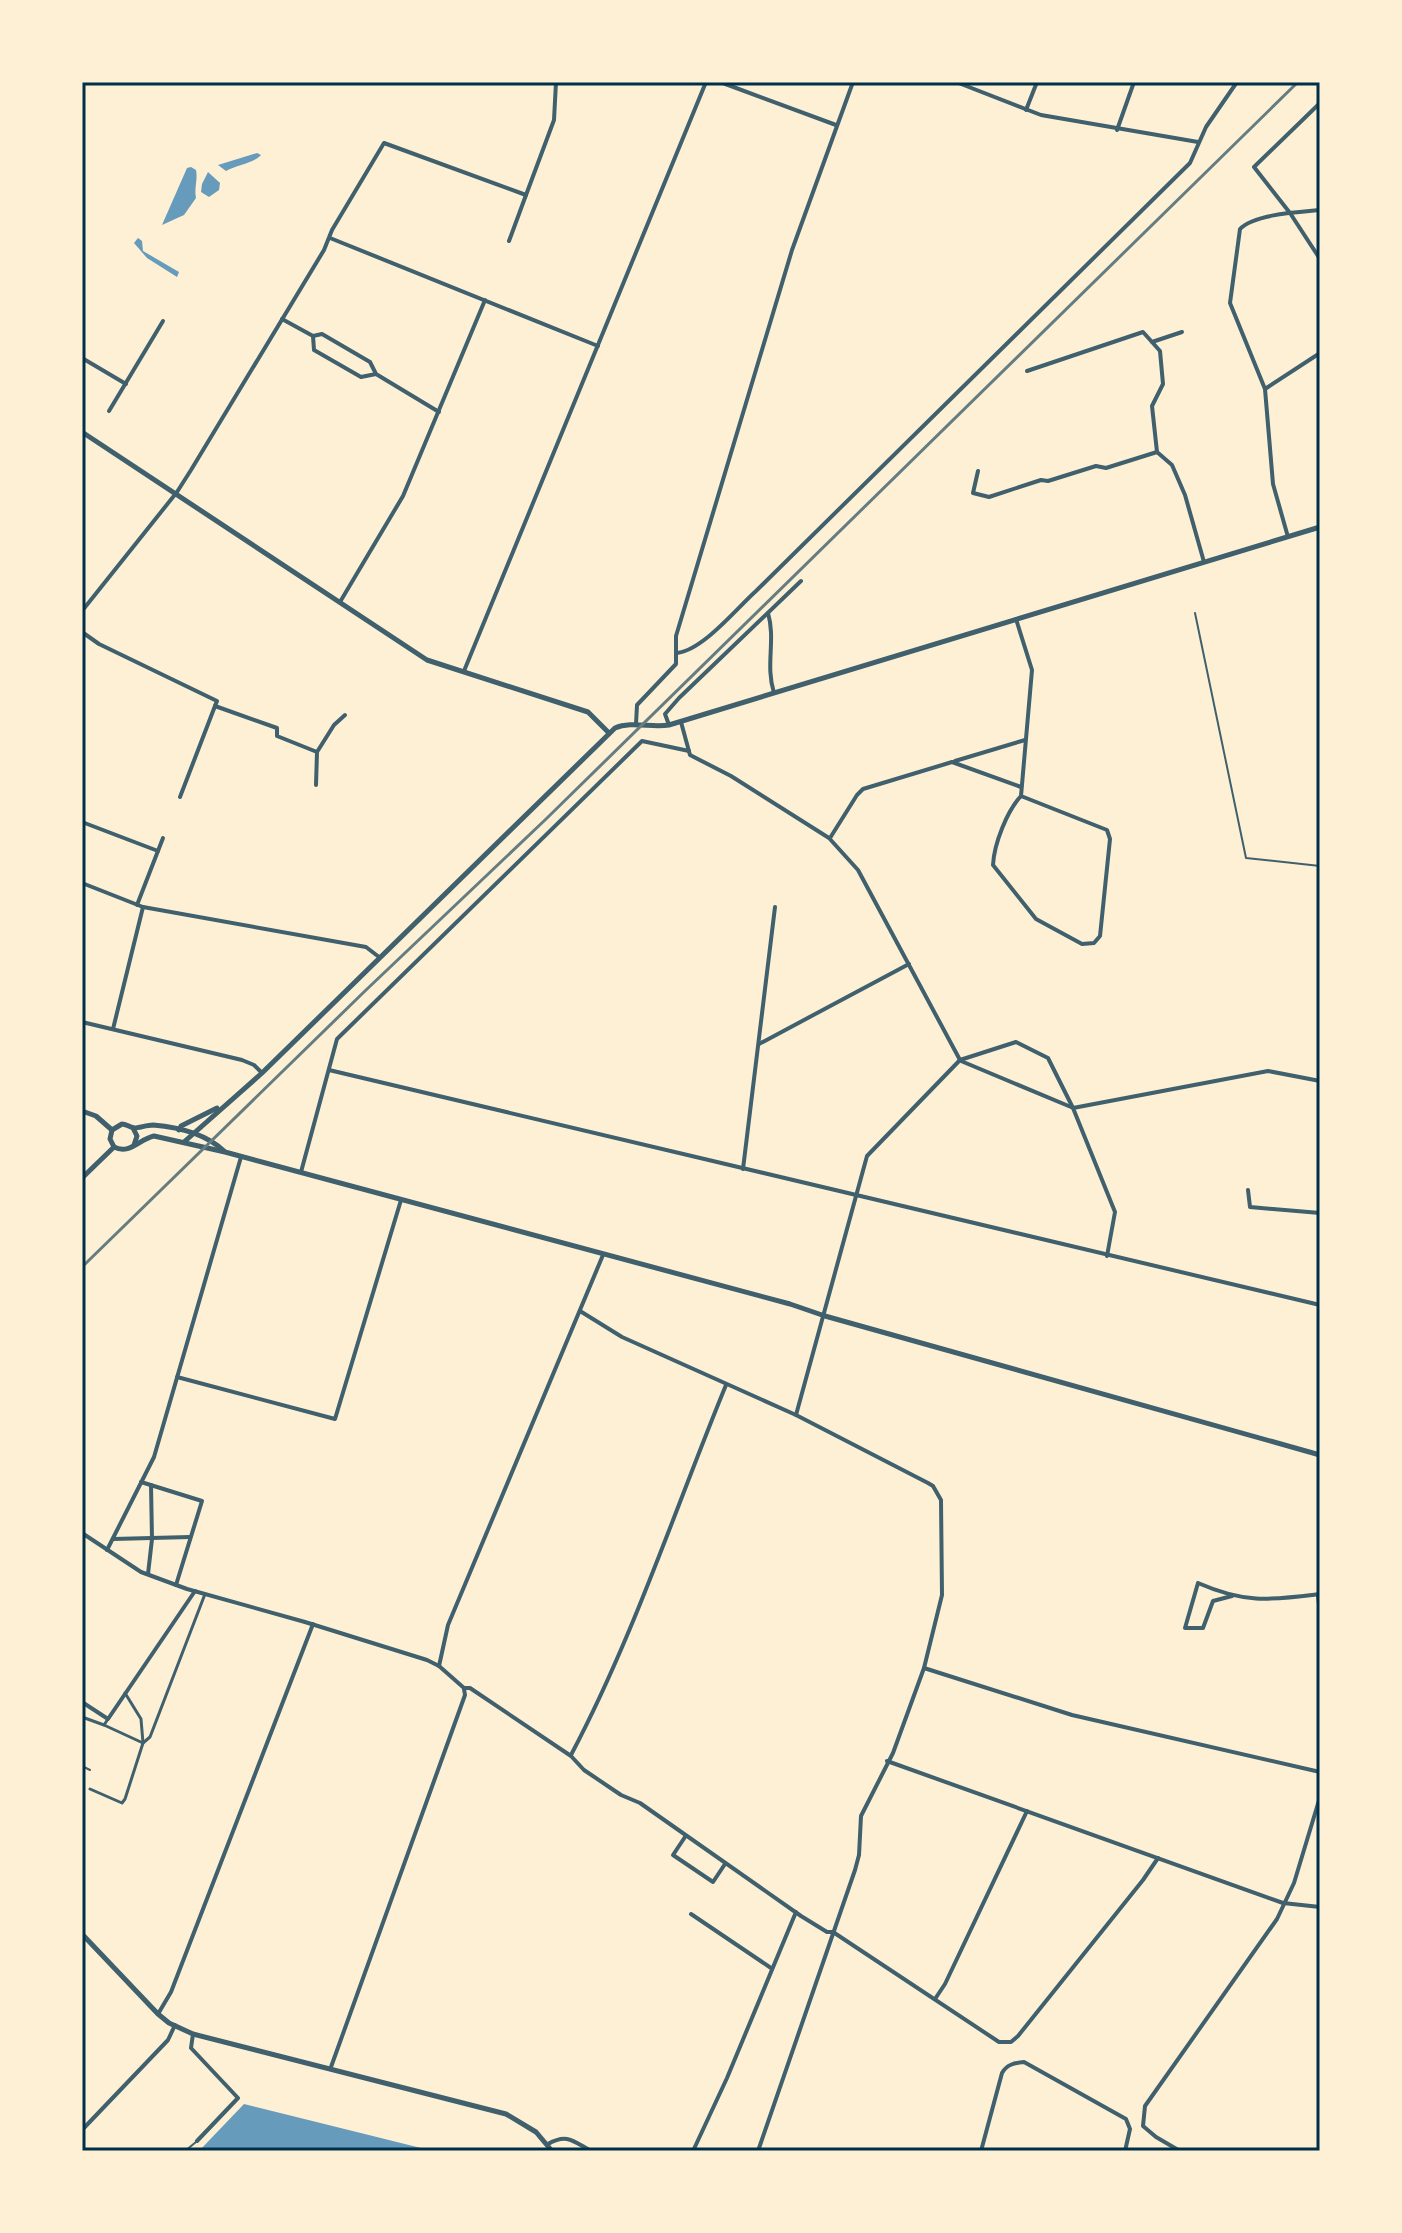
<svg xmlns="http://www.w3.org/2000/svg" width="1402" height="2233" font-family="'DejaVu Sans',sans-serif">
	<rect width="100%" height="100%" fill="#fdf0d5"/>
	<!-- water -->
	<g fill="#669bbc">
		<path d="M257,153L261,155C254,163 237,165 226,171L218,165Z"/>
		<path d="M191,167L196,170C198,179 194,188 196,198L184,215L162,225L187,168Z"/>
		<path d="M208,172L220,183L219,190L209,197L201,192L202,184Z"/>
		<path d="M138,238L142,241L143,251L179,272L177,277L147,258L134,243Z"/>
		<path d="M244,2104L421,2148L433,2151H199Z"/>
	</g>
	<g fill="none" stroke-linecap="round" stroke-linejoin="round">
		<!-- service -->
		<g stroke="#3f606c" stroke-width="2">
			<path d="M1195,613L1246,858L1320,866"/>
			<path d="M82,1766L90,1770"/>
			<path d="M185,2151L196,2142"/>
		</g>
		<!-- pedestrian -->
		<g stroke="#3f606c" stroke-width="3">
			<path d="M82,1717L104,1725L108,1719"/>
			<path d="M104,1725L143,1743L141,1719L125,1693"/>
			<path d="M90,1789L122,1803L125,1799L143,1743L150,1737L205,1594"/>
		</g>
		<!-- minor -->
		<g stroke="#3f606c" stroke-width="4">
			<path d="M720,82L836,125"/>
			<path d="M956,82L1041,115L1198,142"/>
			<path d="M1320,103L1254,167L1290,213L1320,259"/>
			<path d="M1026,110L1037,82"/>
			<path d="M1117,130L1134,82"/>
			<path d="M330,238L598,346"/>
			<path d="M509,241L526,195"/>
			<path d="M282,319L313,336"/>
			<path d="M1152,342L1160,351L1163,384L1152,406L1157,452L1172,465L1185,495L1204,562"/>
			<path d="M82,358L126,384"/>
			<path d="M1027,371L1143,332L1152,342L1182,332"/>
			<path d="M376,374L361,377L314,350L313,336L322,334L370,362L376,374L439,412"/>
			<path d="M1265,389L1320,353"/>
			<path d="M109,411L163,321"/>
			<path d="M978,471L973,493L989,497L1041,480L1048,481L1096,466L1106,468L1157,452"/>
			<path d="M1288,537L1273,484L1265,389L1230,303L1240,229C1254,214 1299,212 1320,210"/>
			<path d="M340,602L403,496L485,300"/>
			<path d="M82,611L177,492L191,470L324,250L332,230L384,143L526,195L554,120L556,82"/>
			<path d="M768,613C776,640 765,665 774,693"/>
			<path d="M1016,619L1032,670L1021,796C1007,811 994,844 993,865L1036,919L1082,944L1094,943L1100,936L1110,839L1107,830L1021,796"/>
			<path d="M82,632L99,644L217,701L215,706L277,728V736L317,752L334,725L345,715"/>
			<path d="M677,653C703,650 736,609 756,591L1190,163L1206,127L1237,82"/>
			<path d="M464,671L706,82"/>
			<path d="M681,722L690,755L731,776L829,838L858,870L960,1060"/>
			<path d="M636,724L637,705L676,664V636L792,250L853,82"/>
			<path d="M669,725L665,714L679,698L801,581"/>
			<path d="M955,761L1025,740"/>
			<path d="M316,785L317,752"/>
			<path d="M180,797L215,706"/>
			<path d="M82,822L158,851"/>
			<path d="M830,838L857,795L863,789L952,762L1021,787"/>
			<path d="M82,883L143,907L366,947L379,957"/>
			<path d="M137,905L163,838"/>
			<path d="M82,1022L242,1060L254,1065L262,1073"/>
			<path d="M113,1029L143,907"/>
			<path d="M759,1044L909,964"/>
			<path d="M961,1061L1071,1107"/>
			<path d="M329,1070L1320,1305"/>
			<path d="M1073,1108L1268,1071L1320,1081"/>
			<path d="M743,1169L775,907"/>
			<path d="M301,1172L337,1039L642,741L689,751"/>
			<path d="M1248,1190L1250,1207L1320,1213"/>
			<path d="M580,1311L622,1337L796,1415L928,1483L933,1486L941,1500L942,1595L924,1668L893,1753L861,1816L859,1855L855,1870L758,2151"/>
			<path d="M177,1377L335,1419L401,1200"/>
			<path d="M796,1415L867,1156L960,1060L1016,1042L1048,1058L1073,1108L1115,1212L1107,1256"/>
			<path d="M141,1482L202,1501L176,1585"/>
			<path d="M82,1533L141,1572L187,1589L305,1622L427,1660L439,1666L464,1688"/>
			<path d="M113,1539L190,1537"/>
			<path d="M107,1550L154,1457L241,1157"/>
			<path d="M148,1574L152,1539L151,1485"/>
			<path d="M1318,1595L1320,1613"/>
			<path d="M1232,1596L1213,1601L1203,1628H1185L1198,1583C1246,1604 1270,1600 1320,1594"/>
			<path d="M439,1666L448,1625L603,1255"/>
			<path d="M924,1668L1072,1715L1320,1772"/>
			<path d="M464,1688H470L571,1756L584,1770L621,1795L640,1803L801,1916L827,1932H833L999,2042H1011L1018,2036L1143,1880L1158,1858"/>
			<path d="M82,1702L108,1719L195,1591"/>
			<path d="M571,1755C633,1638 675,1509 726,1385"/>
			<path d="M887,1761L1283,1903L1320,1907"/>
			<path d="M685,1837L673,1855L713,1882L725,1864"/>
			<path d="M691,1914L771,1968"/>
			<path d="M935,1999L945,1984L1027,1811"/>
			<path d="M158,2014L171,1992L313,1624"/>
			<path d="M193,2034L191,2048L238,2098L197,2141"/>
			<path d="M331,2067L465,1695L464,1689"/>
			<path d="M82,2130L168,2040L175,2025"/>
			<path d="M548,2144C567,2133 573,2141 591,2151"/>
			<path d="M693,2151L727,2078L796,1912"/>
			<path d="M981,2151L1002,2073C1007,2064 1015,2063 1024,2062L1126,2119L1130,2129L1125,2151"/>
			<path d="M1180,2151L1156,2137L1143,2126L1145,2106L1277,1919L1294,1883L1320,1797"/>
		</g>
		<!-- tertiary -->
		<g stroke="#3f606c" stroke-width="5">
			<path d="M82,432L427,660L588,712L609,733"/>
			<path d="M82,1111L96,1116L112,1130L110,1139L114,1147"/>
			<path d="M133,1128L137,1136L134,1145"/>
			<path d="M112,1130L122,1124C126,1124 129,1127 134,1128C139,1128 147,1125 153,1125C177,1127 206,1134 224,1151"/>
			<path d="M179,1130L181,1126L217,1108"/>
			<path d="M184,1142L262,1073L615,728C631,721 652,728 669,725L1320,527"/>
			<path d="M114,1147C130,1155 139,1139 154,1136L225,1152L790,1304L825,1316L1320,1455"/>
			<path d="M82,1178L114,1147"/>
			<path d="M82,1934L158,2014L169,2023L193,2034L506,2114L536,2132L552,2151"/>
		</g>
		<!-- rail -->
		<path stroke="#657d81" stroke-width="3" d="M82,1267L366,990L545,820L1298,82"/>
	</g>
	<!-- border -->
	<rect width="1402" height="2233" fill="none" stroke="#fdf0d5" stroke-width="168"/>
	<rect x="84" y="84" width="1234" height="2065" fill="none" stroke="#003049" stroke-width="3"/>
</svg>
